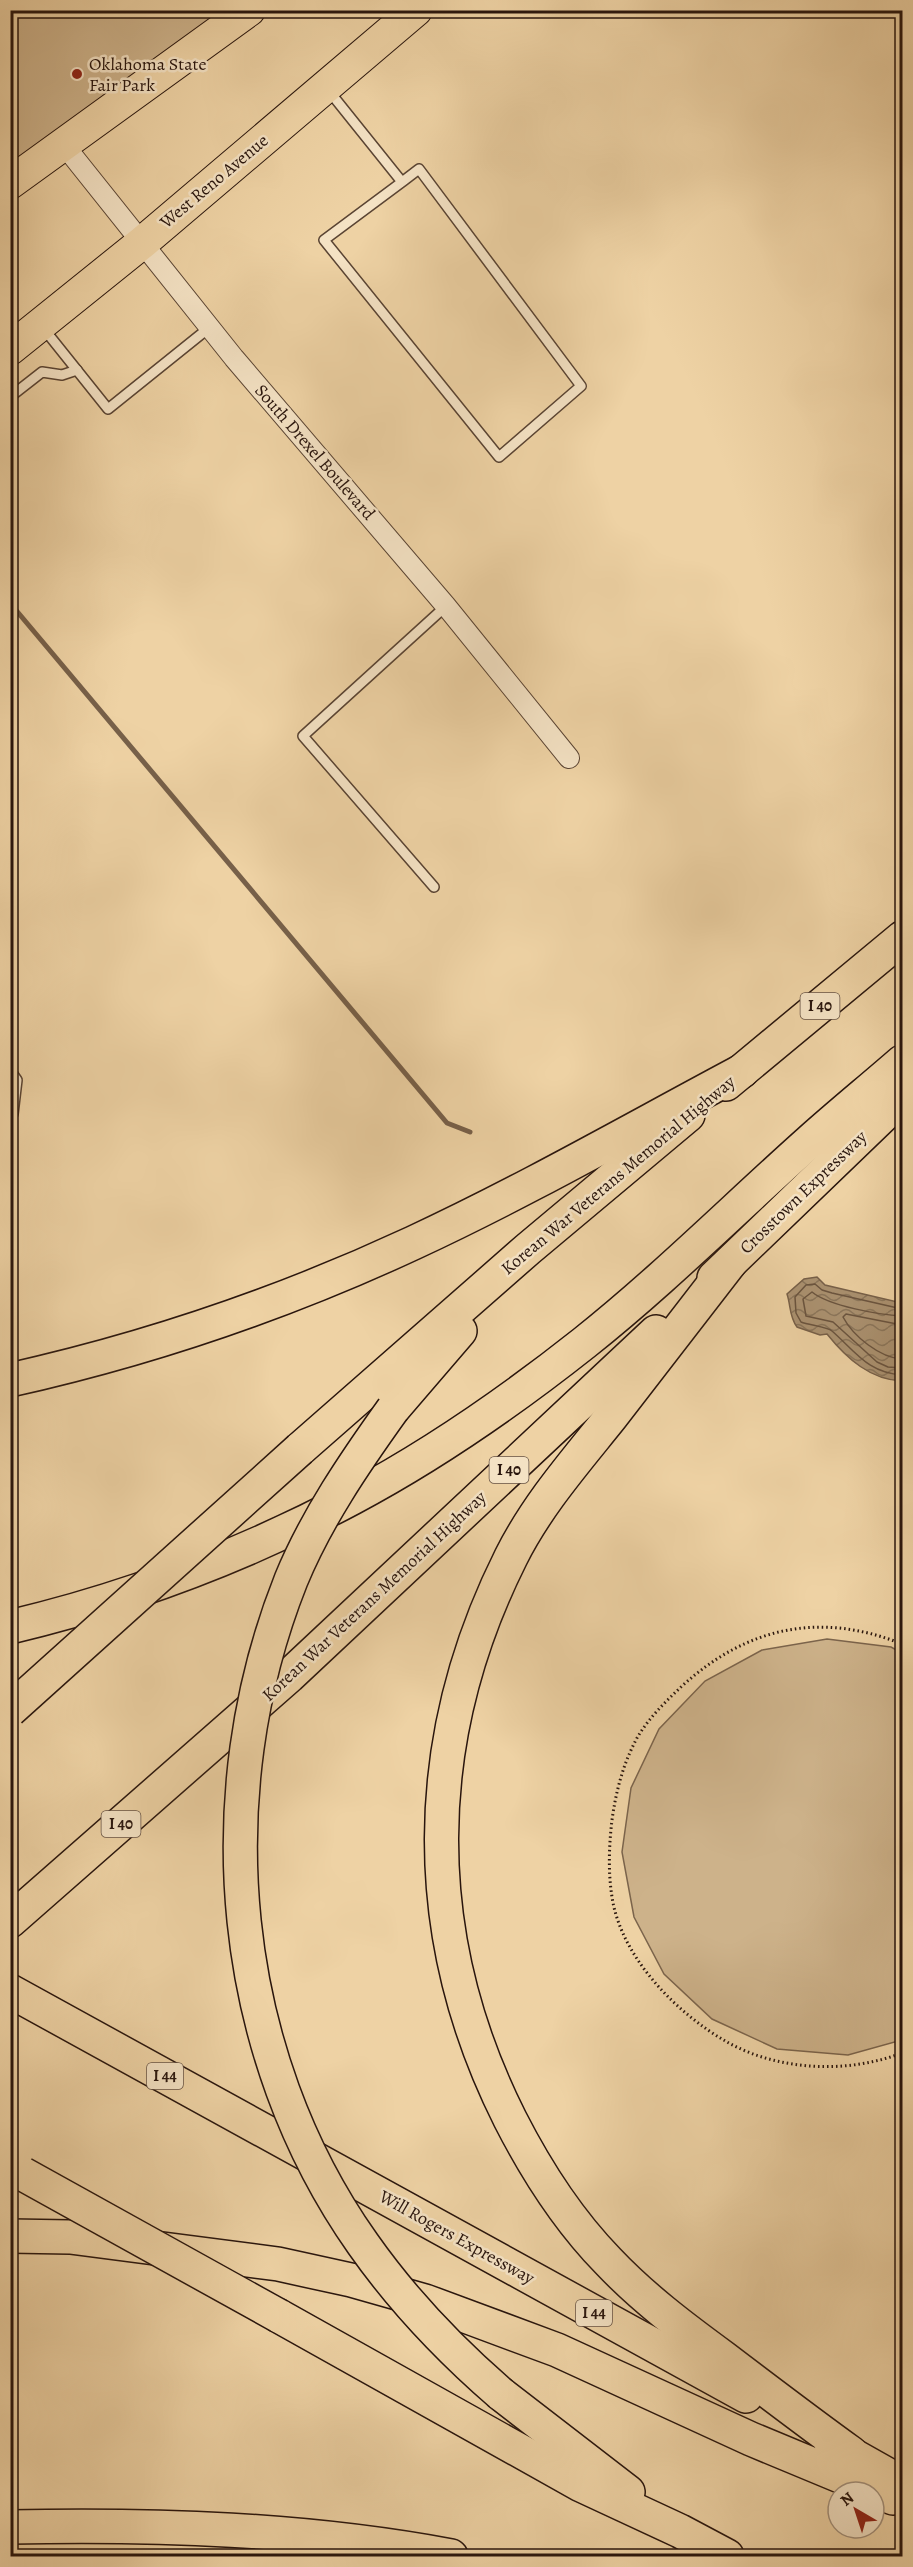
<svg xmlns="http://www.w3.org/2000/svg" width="913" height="2567" font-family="Alegreya,serif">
	<defs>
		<pattern id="water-waves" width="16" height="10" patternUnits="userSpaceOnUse" patternTransform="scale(1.5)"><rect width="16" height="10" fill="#ab9271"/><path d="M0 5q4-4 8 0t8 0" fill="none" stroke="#8b765b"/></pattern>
	</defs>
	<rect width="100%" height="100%" fill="#eed2a4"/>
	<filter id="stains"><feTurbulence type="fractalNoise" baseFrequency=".00333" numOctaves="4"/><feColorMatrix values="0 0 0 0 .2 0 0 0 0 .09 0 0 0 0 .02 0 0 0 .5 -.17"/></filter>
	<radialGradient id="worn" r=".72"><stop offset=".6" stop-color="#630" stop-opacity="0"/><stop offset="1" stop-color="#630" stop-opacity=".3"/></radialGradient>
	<!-- green -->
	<g fill="#cdb28a" stroke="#7b644c" stroke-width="1.5">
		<path d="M11,11H229L11,170Z"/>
		<path d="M827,1639L891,1647L902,1653V2040L848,2055L777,2049L712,2019L664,1974L634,1917L622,1852L631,1788L659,1729L705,1681L762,1650Z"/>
	</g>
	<!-- water -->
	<path fill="url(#water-waves)" stroke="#776049" stroke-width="1.5" d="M817,1277L825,1285L902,1303V1381C871,1380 847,1359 827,1334L820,1335L797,1327C789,1316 791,1306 787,1294L804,1279Z"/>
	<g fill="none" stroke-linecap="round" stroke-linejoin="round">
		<!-- shore -->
		<g stroke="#6a543f" stroke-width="1.5">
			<path d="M902,1309L832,1293L822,1290L815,1284L806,1285L795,1297L796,1313L801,1322C809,1325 828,1327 832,1331C856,1352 868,1373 902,1375"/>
			<path d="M902,1316C880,1315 829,1306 812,1292L803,1299L806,1316L833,1322L877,1362L888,1367L902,1368"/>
			<path d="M902,1325L846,1314L843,1317C853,1336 880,1358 902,1359"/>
		</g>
		<!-- stream -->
		<path stroke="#776049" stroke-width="5" d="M10,603L447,1123L470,1132"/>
		<!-- lane casing -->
		<g stroke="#5a4433" stroke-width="12">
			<g id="lane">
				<path d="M329,91L402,182L324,240L499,457L581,386L419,169L402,182"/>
				<path d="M44,329L108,409L210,327"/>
				<path d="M10,397L42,372L62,375L77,370"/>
				<path d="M434,887L303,736L446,606"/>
				<path d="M10,1070L17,1080L13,1114L10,1116"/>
			</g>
		</g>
		<!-- street casing -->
		<g stroke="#5a4433" stroke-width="22">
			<path id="street" d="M64,145L234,358L446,606L569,758"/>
		</g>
		<!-- primary casing -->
		<g stroke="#29150d" stroke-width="34">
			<g id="primary">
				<path d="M10,183L249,10"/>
				<path d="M10,349L143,242L416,10"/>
			</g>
		</g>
		<!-- highway casing -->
		<g stroke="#29150d" stroke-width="36">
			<g id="highway">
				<path d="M726,1084L902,938"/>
				<path d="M730,1263C690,1314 651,1366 611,1417C575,1462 537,1505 511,1557C419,1741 418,1936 510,2119C536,2170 568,2220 608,2261C643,2298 683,2328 724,2358C766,2390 808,2422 851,2453"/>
				<path d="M714,1278L902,1097"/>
				<path d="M10,1380C149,1349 284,1303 413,1243C525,1191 633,1129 742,1071"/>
				<path d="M393,1409L460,1331"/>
				<path d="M300,1449L528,1249L688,1115"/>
				<path d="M10,1627C128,1599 245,1555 352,1498C433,1455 512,1400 584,1343C662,1281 734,1209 809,1142C839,1115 871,1089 902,1062"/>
				<path d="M10,1921L289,1676L656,1332"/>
				<path d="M10,1991L746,2396"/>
				<path d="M10,2236L70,2237L278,2264L351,2280L425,2301L557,2350L751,2439L893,2498"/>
				<path d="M279,2316L581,2485L680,2531L727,2556"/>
				<path d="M501,2394L628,2492"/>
				<path d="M831,2443L902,2483"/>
				<path d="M10,2527C158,2524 306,2529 451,2556"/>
			</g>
		</g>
		<!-- path -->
		<path stroke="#29150d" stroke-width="3" stroke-dasharray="1.5 3" stroke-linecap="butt" d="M902,1644C820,1611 746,1627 681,1687C665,1702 648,1719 637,1738C623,1764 616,1791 612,1820C609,1845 608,1872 612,1897C621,1957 676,2013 727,2042C779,2071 847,2074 902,2053"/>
		<!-- lane -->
		<use href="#lane" stroke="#f4e2c4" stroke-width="9"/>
		<!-- street -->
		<use href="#street" stroke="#f4e2c4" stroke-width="20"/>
		<!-- primary -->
		<use href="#primary" stroke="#eed2a4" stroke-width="32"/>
		<!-- highway -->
		<use href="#highway" stroke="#eed2a4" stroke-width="33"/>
		<!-- highway-bridge casing -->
		<g stroke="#29150d" stroke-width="36" stroke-linecap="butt">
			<g id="highway-bridge">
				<path d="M393,1409C355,1462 316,1519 291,1580C205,1796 228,2053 363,2244C403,2301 449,2349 501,2394"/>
				<path d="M10,1710L300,1449"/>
				<path d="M23,2174L279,2316"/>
			</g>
		</g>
		<!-- highway-bridge -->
		<use href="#highway-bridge" stroke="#eed2a4" stroke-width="33"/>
	</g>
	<!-- markers -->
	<circle fill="#8f2418" stroke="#f4e2c4" stroke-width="2" cx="77" cy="74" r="6"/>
	<g text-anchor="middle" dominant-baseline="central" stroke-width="5" stroke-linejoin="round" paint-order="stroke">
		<!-- shield labels -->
		<g fill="#f4e2c4" stroke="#665244" stroke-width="1.5">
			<rect x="800.5" y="993" width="39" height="26" rx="4.5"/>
			<rect x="489.5" y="1457" width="39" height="26" rx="4.5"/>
			<rect x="101.5" y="1811" width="39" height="26" rx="4.5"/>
			<rect x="147" y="2063" width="36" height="26" rx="4.5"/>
			<rect x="576" y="2300" width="36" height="26" rx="4.5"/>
		</g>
		<g font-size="16" font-weight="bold" fill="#29150d">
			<text x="820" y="1006">I 40</text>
			<text x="509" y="1470">I 40</text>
			<text x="121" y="1824">I 40</text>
			<text x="165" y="2076">I 44</text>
			<text x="594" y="2313">I 44</text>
		</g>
		<!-- poi labels -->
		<g font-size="18" fill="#29150d" stroke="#f4e2c4" text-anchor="start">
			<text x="89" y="64">Oklahoma State<tspan x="89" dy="21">Fair Park</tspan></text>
		</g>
		<!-- street labels -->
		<g font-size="18" fill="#29150d" stroke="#f4e2c4">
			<text transform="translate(214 181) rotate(-40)">West Reno Avenue</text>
			<text transform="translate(315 452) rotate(49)">South Drexel Boulevard</text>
			<text transform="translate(618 1175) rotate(-40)">Korean War Veterans Memorial Highway</text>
			<text transform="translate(803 1192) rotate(-44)">Crosstown Expressway</text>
			<text transform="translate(374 1596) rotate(-43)">Korean War Veterans Memorial Highway</text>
			<text transform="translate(457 2237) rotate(29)">Will Rogers Expressway</text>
		</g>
	</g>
	<!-- margin -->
	<rect width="913" height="2567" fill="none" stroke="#eed2a4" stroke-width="36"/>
	<rect x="12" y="12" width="889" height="2543" fill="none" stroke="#29150d" stroke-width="3"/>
	<rect x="18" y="18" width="877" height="2531" fill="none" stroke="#29150d" stroke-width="1.5"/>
	<!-- north arrow -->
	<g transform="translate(856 2510) rotate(321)"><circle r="28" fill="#f4e2c4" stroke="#a3907b" stroke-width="1.5"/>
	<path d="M0-4.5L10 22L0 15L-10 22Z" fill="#8f2418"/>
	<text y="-9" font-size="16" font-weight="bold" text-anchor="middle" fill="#29150d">N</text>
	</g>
	<rect width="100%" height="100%" filter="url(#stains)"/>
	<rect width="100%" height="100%" fill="url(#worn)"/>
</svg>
